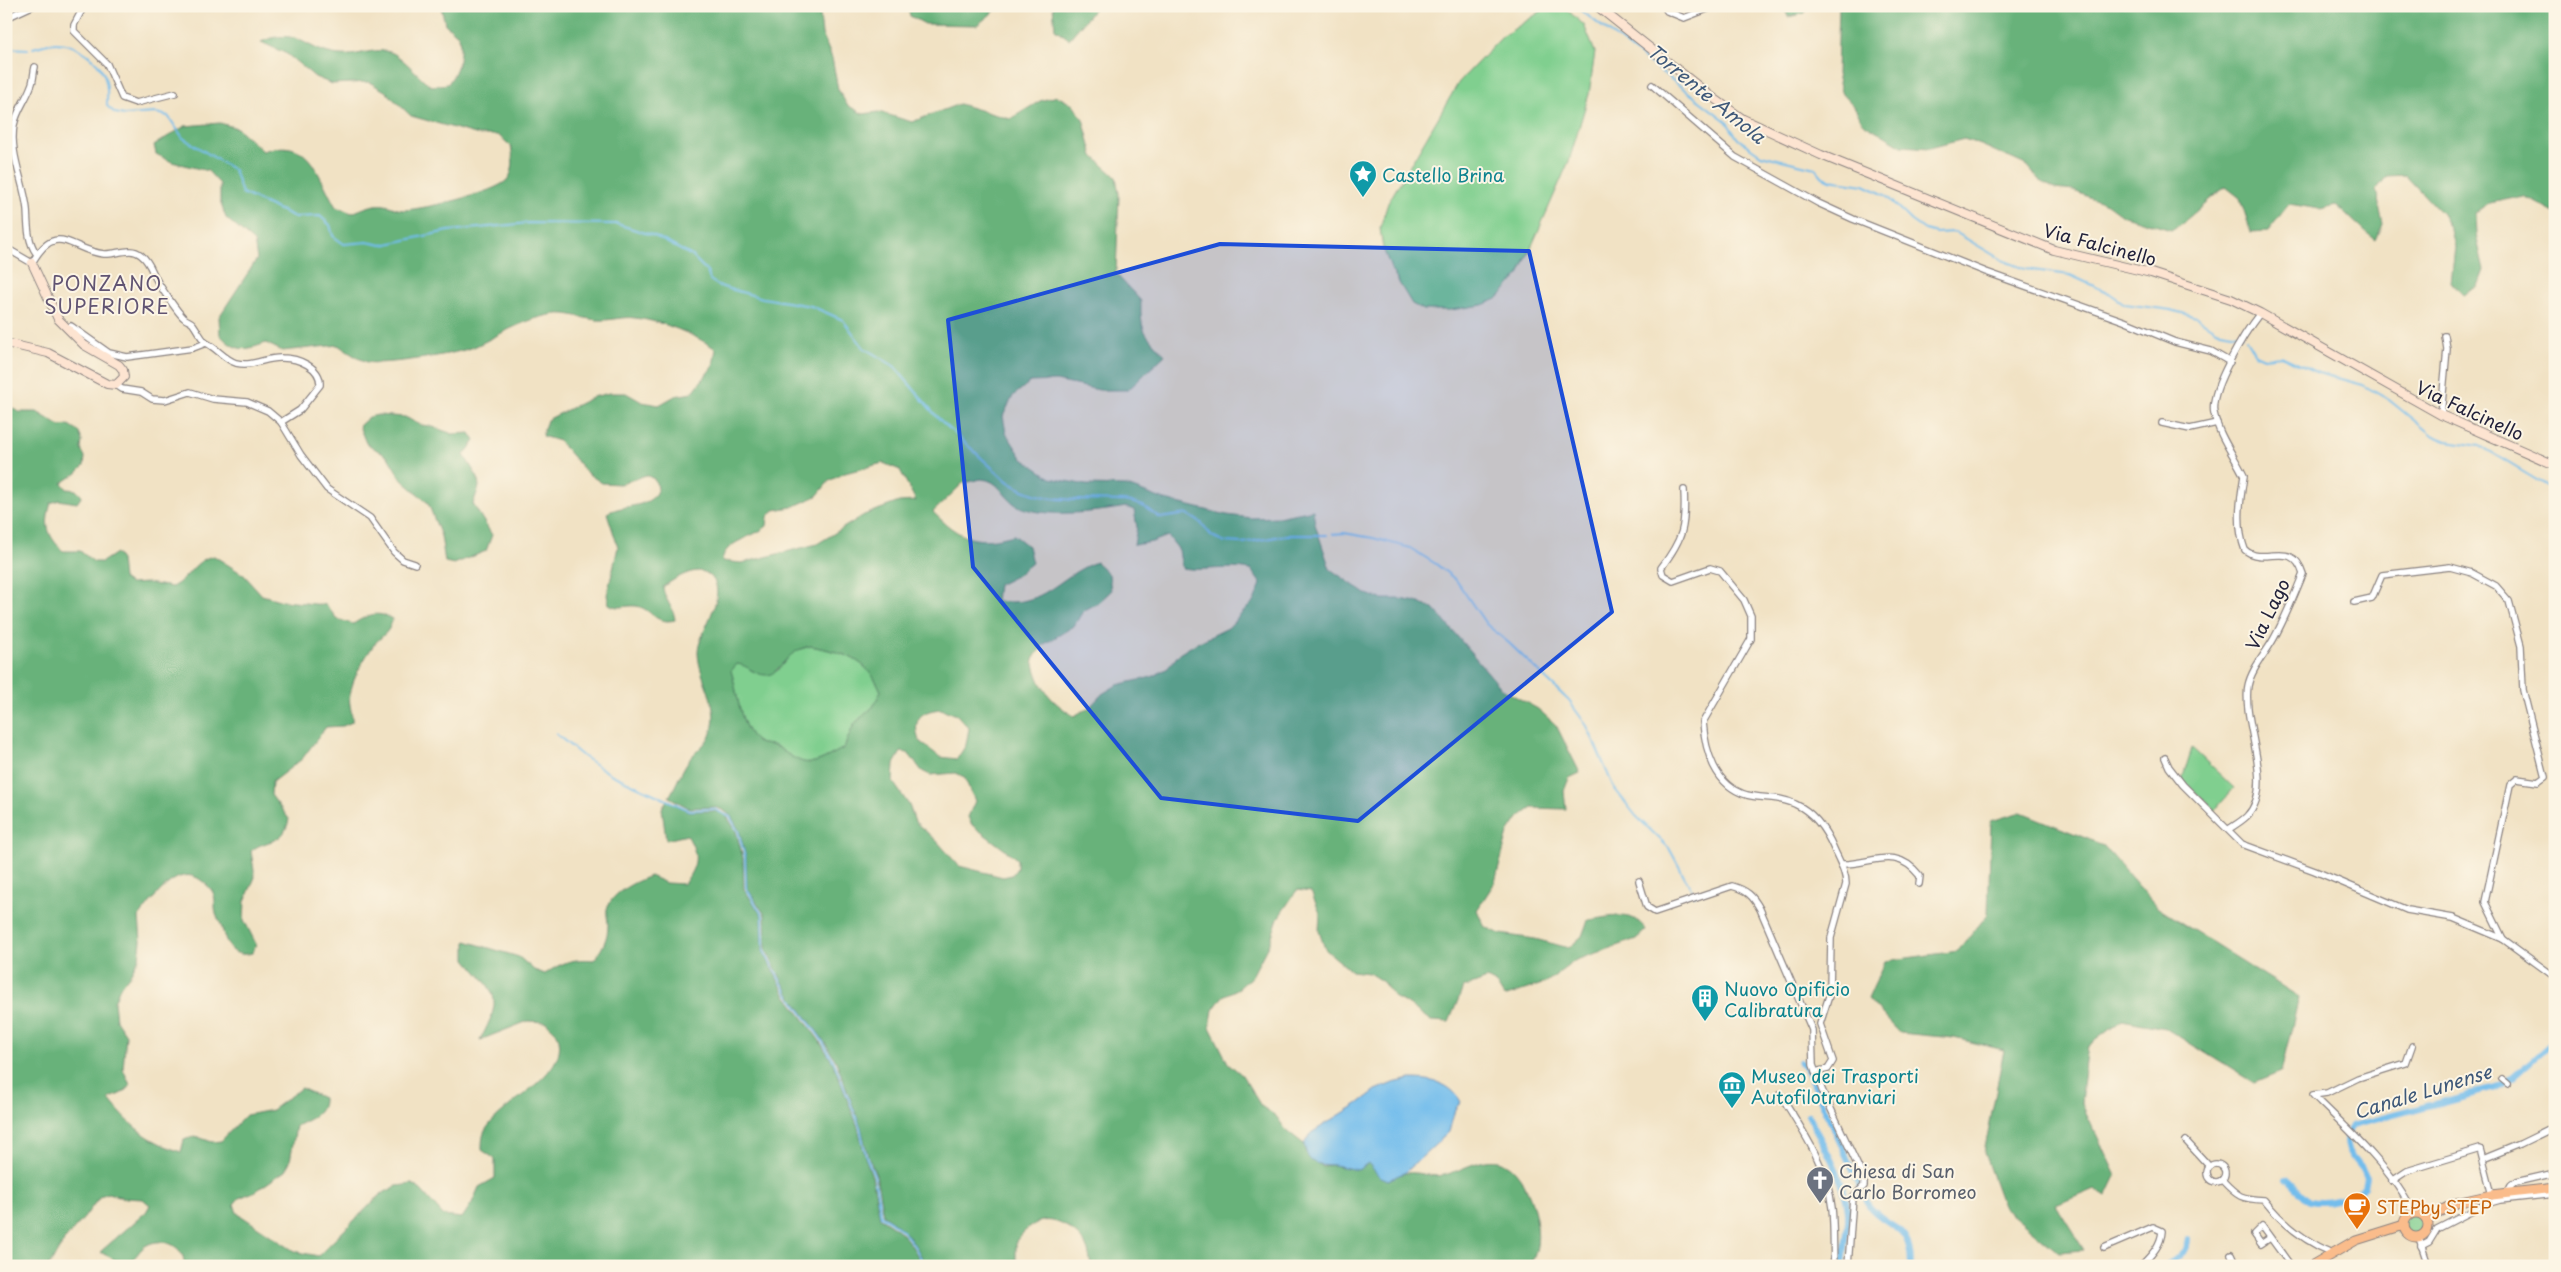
<svg xmlns="http://www.w3.org/2000/svg" width="2561" height="1272" font-family="'Playpen Sans',sans-serif">
	<rect width="100%" height="100%" fill="#fcf5e5"/>
	<filter id="ink" filterUnits="userSpaceOnUse"><feTurbulence type="fractalNoise" baseFrequency=".02" numOctaves="2"/><feDisplacementMap in="SourceGraphic" scale="10" xChannelSelector="R" yChannelSelector="G"/><feConvolveMatrix kernelMatrix="1 2 1 2 8 2 1 2 1" color-interpolation-filters="sRGB"/></filter>
	<filter id="wash" filterUnits="userSpaceOnUse"><feTurbulence type="fractalNoise" baseFrequency=".0096" numOctaves="4" result="noise"/><feDisplacementMap in="SourceGraphic" scale="20" xChannelSelector="R" yChannelSelector="G"/><feGaussianBlur stdDeviation="1.12" result="paint"/><feColorMatrix in="noise" values="0 0 0 0 0 0 0 0 0 0 0 0 0 0 0 0 0 1.4 0 .05"/><feComposite in="paint" operator="in"/></filter>
	<g filter="url(#wash)">
		<rect width="100%" height="100%" fill="#f1e2c4"/>
		<!-- green -->
		<g fill="#80cf8f" stroke="#517865">
			<path d="M1546,8L1566,9L1584,25L1595,52L1589,94L1569,161L1519,275L1497,299L1482,305L1451,310H1424L1412,304L1392,271L1383,248L1380,228L1388,203L1459,82L1502,37Z"/>
			<path d="M811,646C844,653 867,658 881,691L873,707L854,724L844,748C812,765 809,770 779,748C772,743 763,746 757,742C739,727 738,692 731,671L736,664L745,665L752,671H777L794,651Z"/>
			<path d="M2192,748L2234,788L2215,810L2182,780Z"/>
			<circle cx="2416" cy="1225" r="12"/>
		</g>
		<!-- forest -->
		<g fill="#68b27a" stroke="#456a5a" fill-rule="evenodd">
			<path d="M441,6H819L822,34L832,58L838,89L847,105L863,114L879,112L912,122L959,104L1010,119L1040,101L1057,96L1073,105L1083,119L1093,156L1116,177L1119,194L1116,274L1141,301C1140,333 1145,333 1165,355L1128,390H1099L1056,381L1030,382L1013,396L1003,416L1006,433L1023,459L1051,478L1086,485L1127,486L1165,500L1227,515L1251,518L1278,517L1313,510L1315,524L1330,569L1366,594L1382,599H1400L1417,602L1434,609L1502,689L1538,709L1556,725L1580,773L1569,778L1564,791L1566,809L1532,808L1518,818L1508,833L1495,882L1477,910L1484,926L1500,934L1535,939L1569,948L1582,936L1588,920C1610,918 1632,908 1646,930L1636,939L1576,960L1545,983L1504,997L1496,984L1487,979L1463,988L1449,1022L1431,1021L1409,1005L1394,997L1383,982L1369,973L1351,971L1325,949L1319,931L1320,913L1311,892L1297,890L1278,918L1270,942L1252,976L1239,988L1223,996L1213,1010L1210,1027L1228,1063L1242,1075L1261,1106L1276,1116L1286,1130L1304,1144L1306,1154L1322,1166L1333,1165L1358,1170L1368,1163L1388,1180C1394,1177 1400,1174 1406,1173C1418,1171 1431,1178 1444,1175C1462,1171 1486,1153 1506,1164C1531,1177 1550,1245 1528,1266H1091C1090,1260 1089,1252 1086,1246C1083,1240 1075,1233 1070,1229C1047,1213 1032,1221 1016,1241V1259L1021,1266H925C917,1243 904,1228 883,1215L876,1175L868,1156L861,1127L836,1061L822,1038L788,992L766,950L765,915L747,888L746,857L739,830L731,816L723,810L714,807L689,808L669,797C676,786 682,769 689,760C696,750 709,743 712,730C720,703 699,680 698,653C697,633 733,592 708,574C696,565 674,579 663,587C664,600 674,607 675,620C654,625 653,609 636,606C625,605 619,610 609,604L607,595L618,547L607,513C625,503 653,510 658,487L654,479L646,475L620,484L602,483L587,473L559,441L542,436L547,420L593,397L609,393H626L642,402L659,405L675,396L692,393L713,366L716,349C694,334 662,321 635,318C623,316 610,321 597,320C577,318 567,310 545,316C519,322 499,335 476,346C460,354 383,366 367,362C356,358 347,351 338,345L282,351L266,343C244,351 236,352 220,335L219,317L257,259L254,242L226,218L220,201V184L208,171L172,162L156,154L154,145L185,126L220,123L237,128L263,151C310,135 316,173 336,207L352,213C362,209 374,203 385,205C392,206 397,210 404,210C424,209 495,193 507,180C515,171 513,157 511,146L498,135H479L411,116L385,91L369,82L332,84L315,77L287,54L261,42C299,25 305,52 340,55C357,57 374,47 390,52C401,55 420,78 431,86L448,84C459,68 462,56 459,36L445,24ZM883,463L900,470L916,501L899,502L864,515L817,544L742,563L722,561C724,541 753,538 767,526L768,517L774,510L792,507L817,496L829,481L845,473ZM981,479C1000,480 1002,496 1016,505C1039,519 1099,512 1126,507L1134,510L1137,527L1134,545L1152,542L1168,536L1179,550L1182,568C1206,572 1225,565 1251,570L1261,584L1254,601L1228,628L1195,644L1179,654L1168,668L1152,677L1117,685L1102,694L1090,707L1074,716C1050,701 1038,687 1033,659L1043,645L1074,626L1083,611L1098,603L1111,591L1109,574L1096,562C1056,577 1046,608 996,601L998,585L1016,576L1032,563L1028,546L1014,535C976,545 961,540 933,512L963,483ZM811,646C844,653 867,658 881,691L873,707L854,724L844,748C812,765 809,770 779,748C772,743 763,746 757,742C739,727 738,692 731,671L737,664C748,665 754,675 766,675C781,675 784,650 811,646ZM941,709L957,715L969,728L966,745L957,759L940,757L919,741C912,719 920,711 941,709ZM901,752L908,753L922,771L930,775L956,773L964,777L975,801L968,817L972,825L1017,859V868L1012,875L1003,877L959,866L936,840L915,822L909,805L893,782L894,764Z"/>
			<path d="M907,6H997L991,14L977,25L925,24L910,16Z"/>
			<path d="M1053,6H1097L1069,39L1055,29Z"/>
			<path d="M1784,6H1807L1805,13L1788,17Z"/>
			<path d="M1839,6H2555V213L2524,196L2490,203L2475,213L2476,235L2484,270L2478,286L2463,295L2451,282L2455,247L2451,230L2442,214L2405,175L2387,176L2376,190L2383,224L2376,240C2361,230 2350,216 2336,205L2320,209L2289,204L2268,231L2251,232L2240,198L2226,187C2206,200 2192,218 2171,230L2122,215L2107,204L2074,191L2055,189L2039,180L2028,166L1981,145L1964,139L1930,148L1902,146L1863,123L1854,106L1841,92L1837,74Z"/>
			<path d="M6,405L19,412H37L60,426L69,425L79,432L82,441L81,449L85,457L84,466L77,473L62,483L67,489L76,490L82,496L77,503L59,500L51,503C44,525 47,535 63,551H80L94,562H102L116,553L121,560L123,579L130,584L147,583L172,587C190,578 194,559 214,556L244,575L262,595L283,601L326,605L337,619L353,624C368,615 376,610 392,619C390,634 381,635 373,646C364,659 352,679 350,695C348,704 353,713 352,722L343,726L326,727L302,759L272,782L271,795L289,819C284,846 266,838 251,851L255,877L245,901L244,920L256,944L252,953C230,959 226,942 221,925C220,921 217,918 216,914C214,908 216,901 214,895C212,889 207,885 202,881C177,861 152,901 139,917L141,941L139,958L131,973L120,987L114,1002L116,1020L126,1035L123,1069L130,1085L124,1092L109,1099C130,1126 148,1141 181,1152L184,1140L195,1136L212,1142L221,1141L246,1115L272,1110L301,1088L323,1098C324,1115 309,1119 296,1126L290,1161L285,1171L256,1191L239,1198L234,1204L237,1213L294,1251L318,1256L381,1194L397,1186L412,1184L421,1190L444,1216L462,1218L472,1203L479,1187L495,1178V1159L482,1150C482,1144 482,1136 485,1131C501,1102 571,1075 558,1036C557,1031 549,1026 546,1022L528,1021L480,1040C504,996 496,995 466,959V941L519,957L534,970L545,974C562,962 574,958 594,960C602,949 608,939 608,925C608,920 606,913 607,909C612,892 635,882 650,876L666,883L684,884C698,864 699,855 687,835L666,840L662,808L667,800L688,811H713L722,813L728,818L736,831L743,858L744,889L762,916L763,951L785,994L819,1040L833,1063L858,1127L865,1157L872,1176L880,1218C901,1230 913,1243 922,1266H184C186,1247 164,1236 147,1245C139,1249 136,1259 127,1264L119,1262L100,1252L146,1212L150,1205L143,1199L125,1198L108,1193L100,1196L84,1218L66,1238L49,1266H6Z"/>
			<path d="M378,415L405,417L421,425L430,426L453,434L470,433L475,441L464,455L478,478L479,487L473,504L492,535L486,551L454,564L445,562L441,536L428,503L402,480L388,457L366,443L359,426L369,417Z"/>
			<path d="M2021,812L2103,845L2158,908L2299,997L2281,1072L2254,1083L2165,1028L2122,1020L2088,1046L2081,1102L2116,1176L2106,1197L2094,1189L2056,1205L2084,1250L2058,1252L2003,1206L1984,1153L2004,1050L1954,1038L1900,1033L1868,999L1885,961L1958,951L1988,914L1991,821Z"/>
		</g>
		<!-- water -->
		<path fill="#73bdec" stroke="#4a7094" d="M1411,1079C1432,1079 1451,1083 1461,1102L1455,1109L1449,1132L1406,1172L1388,1180L1379,1176L1368,1163L1358,1170C1350,1169 1341,1166 1333,1165C1315,1164 1308,1165 1304,1144L1311,1133L1359,1103L1376,1090L1393,1083Z"/>
		<g fill="none" stroke-linecap="round" stroke-linejoin="round">
			<!-- stream -->
			<g stroke="#73bdec" stroke-width="2">
				<path d="M1575,6L1726,121L1738,139L1761,155L1815,168L1823,177L1830,180L1864,185L1885,195L1912,221L1925,230L1936,233L1955,232L2002,260L2025,269L2070,275L2109,293L2125,304L2171,310L2196,317L2216,330L2242,335"/>
				<path d="M6,48L28,49"/>
				<path d="M33,48C41,46 49,43 56,43C76,43 103,61 106,82C108,90 107,98 107,106L115,113L124,115L156,113L168,116L183,138L234,170L242,193L295,217L320,216L330,225L333,236L344,244L367,242L382,245L448,231L528,223L617,224L655,236L692,256L707,271L710,280L719,286L763,298L811,306L843,320L864,348L894,366L938,418L1002,477C1040,508 1085,497 1131,502L1143,506L1160,518L1187,514L1201,523L1212,536L1224,542L1243,543L1287,535H1327"/>
				<path d="M2246,339L2255,354L2264,358L2281,356L2318,373L2363,385L2389,400L2432,435L2447,441L2480,446L2555,491"/>
				<path d="M1333,534L1344,533L1373,538L1410,548L1436,564L1456,580L1486,624L1510,644L1569,701L1587,726L1614,788L1636,816L1669,848L1695,896"/>
				<path d="M556,734L584,757L610,774L689,810L714,809L730,817L738,831L745,857L746,888L763,916L764,951L787,993L821,1039L834,1062L860,1127L866,1156L874,1175L881,1216C903,1228 915,1243 924,1266"/>
			</g>
			<!-- canal -->
			<g stroke="#73bdec" stroke-width="6">
				<path d="M1800,1062L1805,1066L1869,1206C1889,1230 1911,1222 1911,1266"/>
				<path d="M1808,1115C1823,1145 1845,1178 1848,1212C1849,1229 1844,1248 1843,1266"/>
				<path d="M2287,1179L2309,1201C2330,1205 2347,1198 2365,1187L2367,1176C2354,1158 2337,1147 2352,1126L2495,1088L2511,1079L2555,1040"/>
				<path d="M2166,1266C2178,1260 2186,1253 2188,1239"/>
			</g>
		</g>
	</g>
	<g filter="url(#ink)">
		<g fill="none" stroke-linecap="round" stroke-linejoin="round">
			<!-- street casing -->
			<g stroke="#8a8280" stroke-width="8">
				<g id="street">
					<path d="M84,6L74,25V31L107,64L122,98L136,103L175,93"/>
					<path d="M1664,6L1667,11L1684,18L1715,6"/>
					<path d="M6,18L32,6"/>
					<path d="M35,67C33,74 34,80 31,86C26,100 17,110 14,125C9,153 24,182 27,209C28,224 27,240 36,253"/>
					<path d="M1652,85L1735,157L1818,203L1853,219L1986,272L2124,321L2175,342L2211,351L2230,362"/>
					<path d="M6,248L32,263C57,219 71,251 104,254C116,255 131,246 141,255C149,261 151,269 155,277C159,285 178,313 184,318C187,321 191,321 193,324C198,331 201,338 206,343"/>
					<path d="M68,329L71,326L109,353L127,357L193,348L206,343C217,348 224,359 236,363C254,367 266,357 282,358C298,358 321,367 320,385L300,410L281,422"/>
					<path d="M116,385L122,389L141,392L152,399L165,400L190,392L213,399L247,402L268,411L281,422L301,455L327,489L370,518L394,552L403,560L415,564"/>
					<path d="M2441,415L2447,349L2445,336"/>
					<path d="M2162,423L2190,429L2217,423"/>
					<path d="M1684,490C1686,527 1683,539 1661,568L1663,575L1673,581L1710,568L1720,571L1744,600L1751,616V639L1703,722C1705,751 1715,786 1747,795C1763,799 1779,796 1795,804C1815,813 1826,830 1834,849C1839,861 1846,871 1846,884L1831,938L1830,993L1820,1024L1833,1061L1828,1069L1815,1072"/>
					<path d="M2354,602L2372,598L2382,575L2450,567L2472,573L2496,586L2509,601L2521,646L2523,690L2545,777L2538,782L2517,779L2510,785L2485,902L2503,939"/>
					<path d="M2165,758L2169,767L2183,785L2242,844L2315,871L2407,910L2453,918L2503,939L2555,977"/>
					<path d="M2229,829C2235,825 2242,821 2247,816C2276,785 2242,725 2248,686C2251,670 2265,654 2273,640C2285,619 2294,596 2303,574C2292,538 2265,567 2245,550C2236,527 2240,499 2244,476C2234,455 2219,437 2214,413C2209,390 2245,332 2260,313"/>
					<path d="M1841,864C1872,865 1895,844 1920,876L1919,884"/>
					<path d="M1639,881L1647,907L1655,912L1732,886C1747,890 1753,896 1760,909L1812,1030L1813,1065L1822,1090L1864,1179V1186L1853,1197L1848,1266"/>
					<path d="M2412,1046L2406,1063L2358,1078L2327,1093L2313,1095C2345,1126 2395,1172 2413,1213"/>
					<path d="M2502,1079L2508,1084"/>
					<path d="M1780,1094C1801,1128 1828,1167 1832,1208C1834,1227 1833,1247 1834,1266"/>
					<path d="M2186,1141L2209,1166"/>
					<path d="M2483,1159L2520,1144L2555,1127"/>
					<circle cx="2216" cy="1173" r="9"/>
					<path d="M2222,1180C2238,1197 2241,1199 2264,1200C2283,1224 2305,1242 2333,1253"/>
					<path d="M2392,1181L2407,1171L2480,1149L2492,1195"/>
					<path d="M2506,1195L2511,1186L2516,1182L2555,1173"/>
					<path d="M2270,1238L2261,1244L2254,1234L2262,1226L2291,1266"/>
					<path d="M2419,1238L2428,1265"/>
					<path d="M2421,1246L2429,1242L2437,1229L2486,1204L2500,1200L2555,1194"/>
					<path d="M2104,1248L2153,1227L2162,1231C2161,1246 2151,1255 2141,1266"/>
					<path d="M2231,1255L2236,1266"/>
					<path d="M2228,1266H2232"/>
					<path d="M2253,1266L2256,1264"/>
				</g>
			</g>
			<!-- secondary casing -->
			<g stroke="#8a8280" stroke-width="10">
				<g id="secondary">
					<path d="M1597,6L1708,94L1743,119L1821,155L2054,250L2151,273L2231,299L2260,313L2441,415L2555,465"/>
					<path d="M6,343L48,353L107,384L116,385L124,377L123,370L119,365L84,345L58,319L32,263"/>
				</g>
			</g>
			<!-- primary casing -->
			<g stroke="#8a8280" stroke-width="11">
				<g id="primary">
					<circle cx="2416" cy="1225" r="12"/>
					<path d="M2427,1218L2456,1203L2492,1195L2555,1188"/>
					<path d="M2311,1266L2356,1240L2404,1225"/>
				</g>
			</g>
			<!-- street -->
			<use href="#street" stroke="#fff" stroke-width="5.5"/>
			<!-- secondary -->
			<use href="#secondary" stroke="#fde4d1" stroke-width="8"/>
			<!-- primary -->
			<use href="#primary" stroke="#fabc8b" stroke-width="9"/>
		</g>
	</g>
	<!-- marked area -->
	<path fill="#1d4ed8" fill-opacity="0.2" stroke="#1d4ed8" stroke-width="4" stroke-linejoin="round" d="M1220,244L1529,251L1612,612L1358,821L1161,798L973,567L948,320Z"/>
	<!-- icons -->
	<defs>
		<g id="sight-pin" transform="scale(1.4375)"><path d="M0 17L-7.5 6A9.5 9.5 0 1 1 7.5 6Z" fill="#0f9aa8" stroke="#fcf5e5"/><path d="M0-6L1.8-2.2L6-1.7L2.9 1.2L3.7 5.4L0 3.3L-3.7 5.4L-2.9 1.2L-6-1.7L-1.8-2.2Z" fill="#fff"/></g>
		<g id="building-pin" transform="scale(1.4375)"><path d="M0 17L-7.5 6A9.5 9.5 0 1 1 7.5 6Z" fill="#0f9aa8" stroke="#fcf5e5"/><path d="M-4-6H4V6H1V3H-1V6H-4ZM-2.5-4.3h1.7v1.8h-1.7ZM.8-4.3h1.7v1.8H.8ZM-2.5-1h1.7V.8h-1.7ZM.8-1h1.7V.8H.8Z" fill="#fff"/></g>
		<g id="museum-pin" transform="scale(1.4375)"><path d="M0 17L-7.5 6A9.5 9.5 0 1 1 7.5 6Z" fill="#0f9aa8" stroke="#fcf5e5"/><path d="M0-6L6-3V-2H-6V-3ZM-5-1h2V3h-2ZM-1-1h2V3h-2ZM3-1h2V3H3ZM-6 4H6V6H-6Z" fill="#fff"/></g>
		<g id="church-pin" transform="scale(1.4375)"><path d="M0 17L-7.5 6A9.5 9.5 0 1 1 7.5 6Z" fill="#6b7280" stroke="#fcf5e5"/><path d="M-1.2-6h2.4v3.5h3.3v2.4h-3.3V6h-2.4V-.1h-3.3v-2.4h3.3Z" fill="#fff"/></g>
		<g id="cafe-pin" transform="scale(1.4375)"><path d="M0 17L-7.5 6A9.5 9.5 0 1 1 7.5 6Z" fill="#e8710a" stroke="#fcf5e5"/><path d="M-5.5-4.5H6V0H3Q3 3.5 0 3.5H-2.5Q-5.5 3.5-5.5 0ZM3-3.2v2h1.7v-2ZM-6 4.5H4V6H-6Z" fill="#fff"/></g>
	</defs>
	<g fill-rule="evenodd">
		<use href="#sight-pin" x="1363" y="174"/>
		<use href="#building-pin" x="1705" y="998"/>
		<use href="#museum-pin" x="1732" y="1085"/>
		<use href="#church-pin" x="1820" y="1180"/>
		<use href="#cafe-pin" x="2357" y="1206"/>
	</g>
	<g text-anchor="middle" dominant-baseline="central" stroke-width="4" stroke-linejoin="round" paint-order="stroke">
		<!-- culture labels -->
		<g font-size="18" fill="#0d838f" stroke="#fcf5e5" text-anchor="start">
			<text x="1382" y="174">Castello Brina</text>
			<text x="1724" y="988">Nuovo Opificio<tspan x="1724" dy="21">Calibratura</tspan></text>
			<text x="1751" y="1075">Museo dei Trasporti<tspan x="1751" dy="21">Autofilotranviari</tspan></text>
		</g>
		<!-- street labels -->
		<g font-size="18" fill="#22223b" stroke="#fcf5e5">
			<text transform="translate(2100 244) rotate(15)">Via Falcinello</text>
			<text transform="translate(2470 410) rotate(25)">Via Falcinello</text>
			<text transform="translate(2267 614) rotate(-64)">Via Lago</text>
		</g>
		<!-- worship labels -->
		<g font-size="18" fill="#5b616d" stroke="#fcf5e5" text-anchor="start">
			<text x="1839" y="1170">Chiesa di San<tspan x="1839" dy="21">Carlo Borromeo</tspan></text>
		</g>
		<!-- food labels -->
		<g font-size="18" fill="#c56008" stroke="#fcf5e5" text-anchor="start">
			<text x="2376" y="1206">STEPby STEP</text>
		</g>
		<!-- water labels -->
		<g font-size="19" font-style="italic" fill="#3e5879" stroke="#fcf5e5">
			<text transform="translate(1707 93) rotate(39)">Torrente Amola</text>
			<text transform="translate(2422 1091) rotate(-17)">Canale Lunense</text>
		</g>
		<!-- quarter labels -->
		<g font-size="20" letter-spacing="1" fill="#615472" stroke="#fcf5e5">
			<text x="107" y="283">PONZANO<tspan x="107" dy="23">SUPERIORE</tspan></text>
		</g>
	</g>
	<!-- margin -->
	<rect width="2561" height="1272" fill="none" stroke="#fcf5e5" stroke-width="25"/>
</svg>
